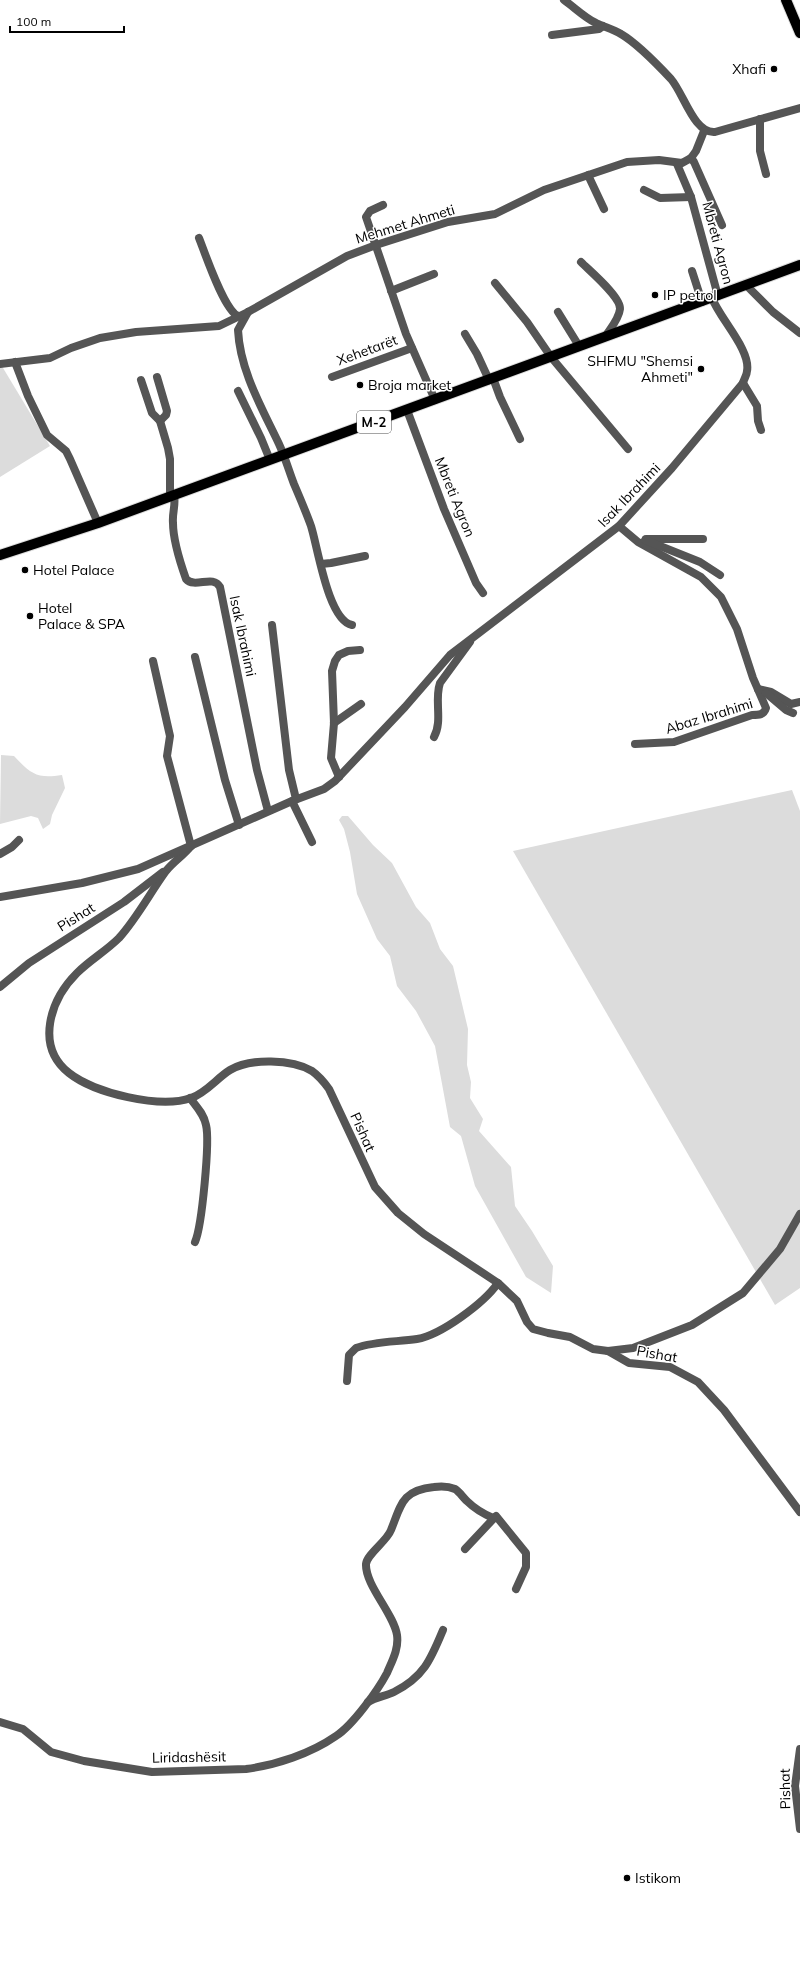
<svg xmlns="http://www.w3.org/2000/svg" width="800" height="1962" font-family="Mulish,sans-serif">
	<rect width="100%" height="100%" fill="#fff"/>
	<!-- green -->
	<g fill="#dcdcdc">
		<path d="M0,363L50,446L0,477Z"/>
		<path d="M1,755L14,756C31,774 37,779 62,775L65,788L52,815L50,824L43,829L38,818L31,816L0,824Z"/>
		<path d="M792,790L800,811V1288L775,1305L513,851Z"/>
		<path d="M342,816H348L373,845L392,863L416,907L430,923L440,949L453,966L468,1029L467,1065L471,1082L470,1098L483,1119L479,1131L511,1167L515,1206L532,1231L553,1266L551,1293L526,1277L475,1186L461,1136L450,1127L435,1046L416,1011L397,986L390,956L377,939L357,894L350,852L344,829L339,820Z"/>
	</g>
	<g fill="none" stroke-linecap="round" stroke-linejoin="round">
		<!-- primary casing -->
		<g stroke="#dbdbdb" stroke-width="12">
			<g id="primary">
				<path d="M786,0L800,33"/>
				<path d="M0,555L98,523L800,265"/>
			</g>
		</g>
		<!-- minor -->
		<g stroke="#555" stroke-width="8">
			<path d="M564,0C574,7 585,18 596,23C604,27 613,29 621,34C638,44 657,64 671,79C684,94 694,134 715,132L800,108"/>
			<path d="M552,35L599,29L603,26"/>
			<path d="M760,119V151L766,174"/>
			<path d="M691,158L694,162L722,225"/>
			<path d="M677,164L691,197L718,296"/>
			<path d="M588,175L604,209"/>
			<path d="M644,190L660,198L691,197"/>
			<path d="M383,205L370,211L366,217L406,334L435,400"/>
			<path d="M199,238C205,253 224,310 238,316"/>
			<path d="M581,262C591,272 621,297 620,309C619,319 610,329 605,337"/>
			<path d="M692,271L702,302"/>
			<path d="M495,283L527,322L551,357L628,449"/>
			<path d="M746,285L773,312L800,333"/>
			<path d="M391,291L434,274"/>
			<path d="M248,312L238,330C240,371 262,408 279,444C285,457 289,471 294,484C300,498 306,512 311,526C318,548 328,620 352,625"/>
			<path d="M558,312L579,346"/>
			<path d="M465,334L477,354L489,380"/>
			<path d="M15,362L28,396L47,435L66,451L70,459L98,523"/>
			<path d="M0,364L50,358L71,348L100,338L136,332L219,326L248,312L347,256L376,245L448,222L495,214L544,190L627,162L659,160L682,163L691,158L696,151L704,131"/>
			<path d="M157,377L167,411L166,415L160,421"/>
			<path d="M332,377L412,348"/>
			<path d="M493,378L500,397L520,439"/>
			<path d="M141,380L152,413L160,421L168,448L170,459V496"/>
			<path d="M743,383L757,406L758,421L761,430"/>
			<path d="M238,391L261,438L270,460"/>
			<path d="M407,410L444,509L476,583L483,593"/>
			<path d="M174,495C176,505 172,513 173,523C173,541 180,562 186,579C195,589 213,574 220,587L257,770L268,811"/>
			<path d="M619,526L638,542L701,577L721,597L737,629L753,678L766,708C764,715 759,715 752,715L674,742L635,744"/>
			<path d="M646,539H703"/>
			<path d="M645,540L700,562L720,575"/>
			<path d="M321,564L331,563L365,556"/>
			<path d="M272,625L289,770L296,799"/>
			<path d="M195,657L225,780L239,825"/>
			<path d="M153,661L170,736L167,756L191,846"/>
			<path d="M758,689L771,692L791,704L800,702"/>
			<path d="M766,693L786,710L793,713"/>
			<path d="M334,723L361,704"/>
			<path d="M434,737C443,721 434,700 440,683L470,642"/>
			<path d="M339,777L331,758L334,723L332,671L335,661L339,655L348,651L360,650"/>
			<path d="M292,801L312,842"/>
			<path d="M191,846C184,855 173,862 166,871C150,893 137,918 119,938C106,951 90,960 77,973C50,1000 35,1046 69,1073C94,1093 160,1109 191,1098C206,1093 217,1078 230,1070C250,1058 292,1059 312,1071C319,1076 324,1082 329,1089L375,1187L398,1213L424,1234L498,1283L517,1301L527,1322L533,1329L548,1333L570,1337L593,1349L608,1351L629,1363L670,1367L698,1382L724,1410L800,1512"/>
			<path d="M0,854L12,847L19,840"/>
			<path d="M0,897L82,883L138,869L292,801L324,789L335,781L405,707L450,655L619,526L672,468L743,383C744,379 747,375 747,371C751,350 720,319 712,298"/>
			<path d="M0,987L29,963L124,902L163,872"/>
			<path d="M190,1098C196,1106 204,1114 206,1125C210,1141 202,1226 195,1242"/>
			<path d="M608,1351L633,1348L692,1325L743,1293L780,1249L800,1214"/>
			<path d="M347,1381L349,1355L356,1348C375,1341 397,1342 417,1339C441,1335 484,1303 498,1283"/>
			<path d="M465,1549L496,1516L526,1553V1567L516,1589"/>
			<path d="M368,1702C376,1697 386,1696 394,1692C424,1677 431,1659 443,1630"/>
			<path d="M0,1722L23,1729L51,1752L84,1761L152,1772L246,1769C276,1765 310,1754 336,1736C353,1725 378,1690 387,1673C392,1661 399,1649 397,1635C394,1614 365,1585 366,1564C367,1554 387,1541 391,1530C401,1505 402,1490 434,1487C441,1486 448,1486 455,1489C460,1492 463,1498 468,1502C475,1509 484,1514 493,1518"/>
			<path d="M800,1749L795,1786L800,1829"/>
		</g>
		<!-- primary -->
		<use href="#primary" stroke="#000" stroke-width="10"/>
	</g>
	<!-- markers -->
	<g fill="#000" stroke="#fff" stroke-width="1.5">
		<circle cx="774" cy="69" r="4"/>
		<circle cx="655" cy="295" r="4"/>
		<circle cx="701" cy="369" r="4"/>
		<circle cx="360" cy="385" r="4"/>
		<circle cx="25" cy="570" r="4"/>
		<circle cx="30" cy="616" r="4"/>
		<circle cx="627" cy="1878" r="4"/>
	</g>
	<g text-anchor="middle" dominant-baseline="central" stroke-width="3" stroke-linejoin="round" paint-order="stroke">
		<!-- shield labels -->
		<rect fill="#fff" stroke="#4c4c4c" stroke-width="1" x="357" y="411" width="34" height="22" rx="3"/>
		<g font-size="13" font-weight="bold" fill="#000">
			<text x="374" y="422">M-2</text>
		</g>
		<!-- poi labels -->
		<g font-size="14" fill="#000" stroke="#fff" text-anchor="start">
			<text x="766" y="69" text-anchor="end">Xhafi</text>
			<text x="663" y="295">IP petrol</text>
			<text x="693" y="361" text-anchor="end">SHFMU "Shemsi<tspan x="693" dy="16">Ahmeti"</tspan></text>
			<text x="368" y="385">Broja market</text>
			<text x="33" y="570">Hotel Palace</text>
			<text x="38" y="608">Hotel<tspan x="38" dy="16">Palace &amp; SPA</tspan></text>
			<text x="635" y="1878">Istikom</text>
		</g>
		<!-- street labels -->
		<g font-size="14" fill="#000" stroke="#fff">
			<text transform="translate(405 224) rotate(-17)">Mehmet Ahmeti</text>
			<text transform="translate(718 243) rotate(75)">Mbreti Agron</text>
			<text transform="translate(367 350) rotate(-20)">Xehetarët</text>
			<text transform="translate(629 495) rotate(-46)">Isak Ibrahimi</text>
			<text transform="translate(455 497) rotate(68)">Mbreti Agron</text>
			<text transform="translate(243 636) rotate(78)">Isak Ibrahimi</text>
			<text transform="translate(709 716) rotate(-17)">Abaz Ibrahimi</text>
			<text transform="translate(76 917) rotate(-32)">Pishat</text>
			<text transform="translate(363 1132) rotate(66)">Pishat</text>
			<text transform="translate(657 1354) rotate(10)">Pishat</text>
			<text transform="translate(189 1757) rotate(-1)">Liridashësit</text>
			<text transform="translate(785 1789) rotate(-91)">Pishat</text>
		</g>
	</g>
	<!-- scale -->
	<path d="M10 26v6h114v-6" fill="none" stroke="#000000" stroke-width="2"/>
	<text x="16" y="26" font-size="12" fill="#000000" stroke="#ffffff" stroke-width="3" paint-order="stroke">100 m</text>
</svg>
